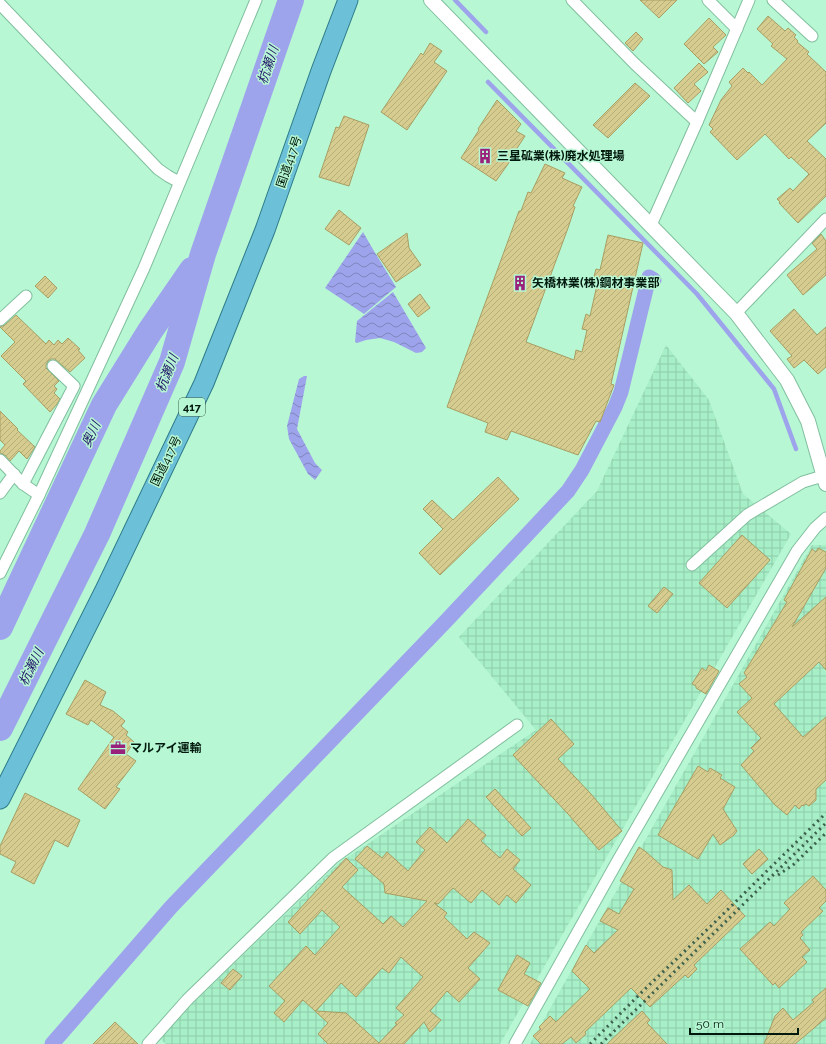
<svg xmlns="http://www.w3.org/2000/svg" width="826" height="1044" font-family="Raleway,'Noto Sans JP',sans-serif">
	<defs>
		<pattern id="industrial-grid" width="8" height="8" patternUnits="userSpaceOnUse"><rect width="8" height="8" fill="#a7efc7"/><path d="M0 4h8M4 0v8" fill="none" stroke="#8eccaa"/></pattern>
		<pattern id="water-waves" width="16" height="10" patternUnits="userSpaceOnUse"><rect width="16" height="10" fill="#9ea4ec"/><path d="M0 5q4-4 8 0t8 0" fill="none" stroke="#7f85be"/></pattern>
		<pattern id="building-hatch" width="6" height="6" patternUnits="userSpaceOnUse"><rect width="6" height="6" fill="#d6cc8f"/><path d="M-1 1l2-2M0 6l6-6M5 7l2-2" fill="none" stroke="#b6af7a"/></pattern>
	</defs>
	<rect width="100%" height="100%" fill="#b7f7d4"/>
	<!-- industrial -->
	<g fill="url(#industrial-grid)">
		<path d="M666,345L709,400L743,494L791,534L500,1044H166L158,1037L338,864L536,730L459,637L597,491Z"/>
		<path d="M812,545H826V1044H530Z"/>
	</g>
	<!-- water -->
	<g fill="url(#water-waves)">
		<path d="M363,232L374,251L396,287L364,314L325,288Z"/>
		<path d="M393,292L426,348L422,352L416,353L394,342L380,338L366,340L357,343L355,342L357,321Z"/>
		<path d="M304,376H307L297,429L315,463L322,470L315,480L308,474L289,439L287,426L299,379Z"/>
	</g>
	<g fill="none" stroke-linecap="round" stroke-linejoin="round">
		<!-- stream -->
		<g stroke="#9ea4ec" stroke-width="4.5">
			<path d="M455,0L486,32"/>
			<path d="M488,82L697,294L774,389L796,449"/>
		</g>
		<!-- canal -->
		<path stroke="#9ea4ec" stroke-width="15" d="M52,1044L171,907L446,621L568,491L582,470L615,407L621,392L649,277L654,280"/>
		<!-- river -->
		<g stroke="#9ea4ec" stroke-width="26">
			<path d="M0,627L104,405L150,331L192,270"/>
			<path d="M0,728L97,534L172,362L203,254L291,0"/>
		</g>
	</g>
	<!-- building -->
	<g fill="url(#building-hatch)" stroke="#a89e62" fill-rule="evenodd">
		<path d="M640,0H677L659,18Z"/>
		<path d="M768,16L785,31L788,28L796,35L794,37L798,41L797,42L809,52L807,54L808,55L826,72V123L807,141L826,159V196L798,223L779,203L780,202L777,199L790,188L793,191L809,174L791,157L789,159L765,134L737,160L710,132L713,129L709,125L721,100L732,86L729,82L743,68L748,73L749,72L762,85L787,59L771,46L773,44L757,29Z"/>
		<path d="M709,18L726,35L713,47L718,52L704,64L684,44Z"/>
		<path d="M636,32L643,39L633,51L625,43Z"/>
		<path d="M430,43L442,51L434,62L447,71L407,130L381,112L421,53L423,55Z"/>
		<path d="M699,63L708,72L694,84L701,91L688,103L674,88Z"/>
		<path d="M635,83L650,96L608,138L593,125Z"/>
		<path d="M497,100L521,124L516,131L525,136L512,156L513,157L496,181L461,158L479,130L478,129Z"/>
		<path d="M344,116L369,125L349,186L319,177L336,127L339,128Z"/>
		<path d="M545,164L565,173L562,178L582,187L573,206L575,207L568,228L526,342L574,360L576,350L582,352L587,330L582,329L586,314L590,316L597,285L592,284L596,269L600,270L608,235L643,243L611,384L614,385L600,422L596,421L578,455L511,431L507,440L485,432L488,423L447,407L519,211H521L528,192L531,193Z"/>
		<path d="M339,210L361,228L349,245L325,229Z"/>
		<path d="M407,233L409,248L421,265L396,282L377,254Z"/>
		<path d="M821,234L826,241V275L803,295L787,275L817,249L812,243Z"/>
		<path d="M45,276L57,288L48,298L35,286Z"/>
		<path d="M420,294L430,308L418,317L408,304Z"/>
		<path d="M794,309L817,335L826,327V367L818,374L804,360L794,368L787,359L792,356L770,331Z"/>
		<path d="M16,315L46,344L49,340L54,345L58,340L62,344L68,338L80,349L78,350L85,358L70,372L55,359H51L48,361L46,365V368L59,381L54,386L57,389L54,393L60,399L57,404L50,412L23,384L26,381L1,356L15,342L0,327L5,325Z"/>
		<path d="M0,411L18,429L17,430L35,447L27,459L19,451L10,461L5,455L0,453V451L5,445L0,440Z"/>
		<path d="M498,477L519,499L440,575L419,553L443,529L423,509L432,500L453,520Z"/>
		<path d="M742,535L770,560L727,608L699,583Z"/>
		<path d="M818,548L826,552V568L792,627L826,597V670L819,662L774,704L803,737L826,717V780L816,789V800L809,806L806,804L803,806L802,805L799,809L795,805L787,815L775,805L741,765L754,751L751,748L761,738L737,712L752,698L739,684L747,677L744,673L787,602L784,600L812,549L816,552Z"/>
		<path d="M664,587L673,594L657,613L648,606Z"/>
		<path d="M709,665L719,671L706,694L696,688V686L692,684L702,668L706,671Z"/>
		<path d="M85,680L106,692L100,705L113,711L125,721L121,726L128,732L126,735L134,742L126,754L136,761L116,787L120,789L105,809L78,789L114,737L91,720L88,725L66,714Z"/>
		<path d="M551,719L574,744L558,759L591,794L622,831L599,850L568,814L513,755Z"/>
		<path d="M698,766L708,772L710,768L722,775L720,778L735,787L723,809L737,831L734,835L720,845L713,834L698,859L658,835Z"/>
		<path d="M495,789L531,828L522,836L486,797Z"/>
		<path d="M25,793L80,820L68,847L55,840L34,884L11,872L16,862L0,854V846Z"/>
		<path d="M468,819L486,835L481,841L500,858L507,849L520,860L513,869L531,885L516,903L507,895L499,905L482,890L471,903L453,888L438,904L434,903L447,913L444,917L467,939L474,932L490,943L468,968L480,979L459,1002L447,991L430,1011L441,1020L430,1032L424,1022L404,1044H328L318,1034L328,1023L303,1000L284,1022L274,1013L285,1001L269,986L306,946L315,955L340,927L322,910L300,934L288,922L346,858L358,870L342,887L383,924L391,916L403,927L427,901L385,893L384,884L355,859L367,846L382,858L387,852L408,871L425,850L416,842L430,827L447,843ZM401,957L423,977L396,1008L404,1015L395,1023L397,1024L379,1043L346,1013L316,1011L341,983L356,997L382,968L389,973Z"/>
		<path d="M639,847L645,851L663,867L672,870L673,900L689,885L707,904L721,890L745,916L694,965L697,969L688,978L685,975L650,1007L631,988L585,1032L586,1034L576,1043L571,1037L562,1044H541L533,1036L541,1029L539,1027L550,1016L556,1022L590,989L572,971L586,945L594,953L618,930L600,921L608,908L619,914L634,889L620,881Z"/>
		<path d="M759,849L768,859L752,874L743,864Z"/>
		<path d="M813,876L826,890V901L819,908L823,911L801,932L803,935L800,938L810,950L802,957L807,962L779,988L775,983L773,985L740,949L770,922L774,926L790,909L784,903Z"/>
		<path d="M517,955L530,963L524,974L541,983L528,1006L498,990Z"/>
		<path d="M233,969L242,976L230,990L221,983Z"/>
		<path d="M826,988V1018L795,1044H764L775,1016L783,1008L793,1020L814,1002L812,1000Z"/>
		<path d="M642,1011L650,1020L647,1023L667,1044H607Z"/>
		<path d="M115,1022L138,1044H93Z"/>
	</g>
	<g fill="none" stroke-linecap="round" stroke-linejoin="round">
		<!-- minor casing -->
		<g stroke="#81bf9e" stroke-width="13">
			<g id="minor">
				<path d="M572,0L635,64L697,122"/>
				<path d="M708,0L737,29"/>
				<path d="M773,0L812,36"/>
				<path d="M0,4L158,169L168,176L179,182"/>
				<path d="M651,225L697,122L749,0"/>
				<path d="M736,313L826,219"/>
				<path d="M0,320L26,296"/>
				<path d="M0,460L23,484L39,495"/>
				<path d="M23,484L74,386L53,366"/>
				<path d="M0,493L14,474"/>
				<path d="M692,565L747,515L803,482L826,475"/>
				<path d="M0,573L39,495L144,268L256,0"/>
				<path d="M148,1044L187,1000L333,858L517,725"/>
				<path d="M515,1044L617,862L797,551L815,528L826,518"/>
			</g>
		</g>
		<!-- tertiary casing -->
		<g stroke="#81bf9e" stroke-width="16">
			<path id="tertiary" d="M431,0L736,313L787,380L808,421L826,484"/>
		</g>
		<!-- trunk casing -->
		<g stroke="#2f7c8b" stroke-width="21">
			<path id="trunk" d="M0,799L105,590L204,383L265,230L321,71L348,0"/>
		</g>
		<!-- minor -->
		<use href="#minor" stroke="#fff" stroke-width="11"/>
		<!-- tertiary -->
		<use href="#tertiary" stroke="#fff" stroke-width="14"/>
		<!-- trunk -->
		<use href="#trunk" stroke="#6cc0d8" stroke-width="19"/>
		<!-- rail -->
		<g stroke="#3b604c" stroke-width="3" stroke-dasharray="2 4" stroke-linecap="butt">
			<path d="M778,875L793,865L826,833"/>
			<path d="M590,1044L642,992L713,924L826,813"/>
			<path d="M601,1044L826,823"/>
		</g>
	</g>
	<!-- icons -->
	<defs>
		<g id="building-bare" transform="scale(1.2)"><path d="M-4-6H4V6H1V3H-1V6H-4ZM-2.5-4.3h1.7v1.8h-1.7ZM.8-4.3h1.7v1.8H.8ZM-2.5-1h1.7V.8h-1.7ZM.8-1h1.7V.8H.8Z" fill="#99217c" stroke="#b7f7d4" stroke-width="2.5" paint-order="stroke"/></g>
		<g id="office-bare" transform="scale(1.2)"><path d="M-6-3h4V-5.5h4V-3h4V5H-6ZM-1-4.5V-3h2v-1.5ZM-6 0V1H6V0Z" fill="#99217c" stroke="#b7f7d4" stroke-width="2.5" paint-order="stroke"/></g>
	</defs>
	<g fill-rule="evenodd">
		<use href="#building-bare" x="485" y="156"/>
		<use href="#building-bare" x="520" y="283"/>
		<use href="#office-bare" x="118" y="748"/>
	</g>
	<g text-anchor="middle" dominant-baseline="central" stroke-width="3" stroke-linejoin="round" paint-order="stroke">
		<!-- shield labels -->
		<rect fill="#b7f7d4" stroke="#385c49" stroke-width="1" x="179" y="398" width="26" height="18" rx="3"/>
		<g font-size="11" font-weight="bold" fill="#021a0e">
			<text x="192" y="407">417</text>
		</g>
		<!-- poi labels -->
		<g font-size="12" font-weight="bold" fill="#021a0e" stroke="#b7f7d4" text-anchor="start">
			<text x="497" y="156">三星砿業(株)廃水処理場</text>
			<text x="532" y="283">矢橋林業(株)鋼材事業部</text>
			<text x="130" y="748">マルアイ運輸</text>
		</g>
		<!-- street labels -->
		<g font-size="12" fill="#021a0e" stroke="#b7f7d4">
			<text transform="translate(289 162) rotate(-71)">国道417号</text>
			<text transform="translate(166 461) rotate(-64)">国道417号</text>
		</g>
		<!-- water labels -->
		<g font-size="13" font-style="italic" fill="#231769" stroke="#b7f7d4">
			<text transform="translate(268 65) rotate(-71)">杭瀬川</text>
			<text transform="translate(167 373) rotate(-68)">杭瀬川</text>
			<text transform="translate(91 434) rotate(-65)">奥川</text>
			<text transform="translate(31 667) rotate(-64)">杭瀬川</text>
		</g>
	</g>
	<!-- scale -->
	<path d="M690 1028v6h108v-6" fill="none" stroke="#021a0e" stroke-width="2"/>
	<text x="696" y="1028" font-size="12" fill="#021a0e" stroke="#b7f7d4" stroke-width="3" paint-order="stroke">50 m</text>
</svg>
